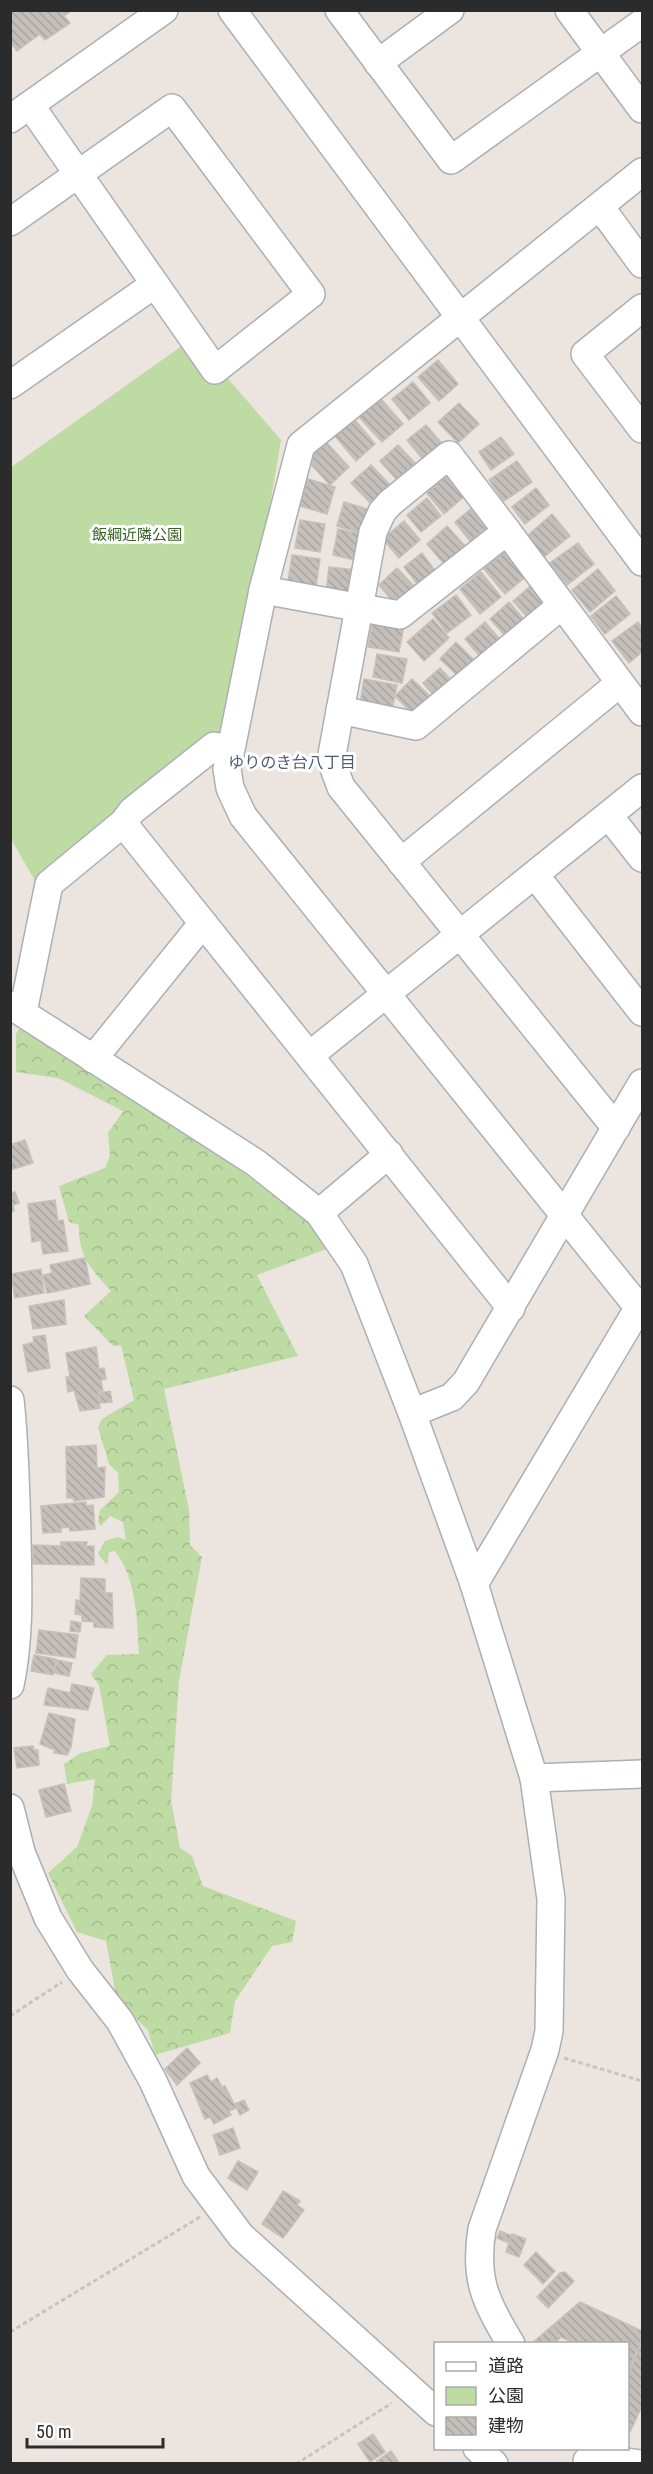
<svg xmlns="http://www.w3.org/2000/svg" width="653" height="2474" font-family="'Roboto Condensed','Noto Sans JP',sans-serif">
	<defs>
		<pattern id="forest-crowns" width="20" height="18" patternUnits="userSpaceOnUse" patternTransform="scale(1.5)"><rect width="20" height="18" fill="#bddba2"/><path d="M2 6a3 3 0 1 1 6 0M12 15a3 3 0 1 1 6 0" fill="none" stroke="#a3bc8c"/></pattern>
		<pattern id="building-back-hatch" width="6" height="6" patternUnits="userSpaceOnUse" patternTransform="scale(1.5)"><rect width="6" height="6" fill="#c4bfba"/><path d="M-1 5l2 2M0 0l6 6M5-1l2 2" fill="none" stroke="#a9a4a0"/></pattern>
	</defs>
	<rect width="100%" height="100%" fill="#ebe4df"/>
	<!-- green -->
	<path fill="#bddba2" d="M193,338L281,440L229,750L38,886L11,839L10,468Z"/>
	<!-- forest -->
	<path fill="url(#forest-crowns)" d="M22,1024L155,1108L309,1221L329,1248L257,1275L298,1356L164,1389L189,1510L190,1545L202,1557L179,1681L171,1801L180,1848L192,1856L203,1886L296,1921L292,1942L272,1946L235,2001L230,2033L155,2055L148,2030L117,2000L106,1941L77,1932L48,1873L77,1847L92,1806L95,1779L67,1784L64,1764L81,1753L110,1746L99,1685L91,1674L107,1655L139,1654C137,1621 137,1579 115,1551L109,1552L107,1565L98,1554L105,1541L118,1537L126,1540L123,1522L110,1516L101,1526L98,1522L100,1510L119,1492L118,1473L109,1464L98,1427L102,1419L134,1400L121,1345L113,1346L84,1316L111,1291C91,1269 78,1256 79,1225L69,1222L59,1186L105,1168L110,1156L108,1133L123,1111L58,1078L16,1072V1034Z"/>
	<!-- building -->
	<g fill="url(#building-back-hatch)" stroke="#c6c0b9" stroke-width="1.5">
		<path d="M10,10H72L64,16L70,23L45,40L40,34L17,51L10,41Z"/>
		<path d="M438,360L458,384L439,401L418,377Z"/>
		<path d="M413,382L430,403L409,420L392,399Z"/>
		<path d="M380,398L403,424L382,442L359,417Z"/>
		<path d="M459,403L479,424L458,443L438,422Z"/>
		<path d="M355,420L375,444L356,461L335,436Z"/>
		<path d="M426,425L445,447L426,463L407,440Z"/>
		<path d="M501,437L514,454L491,470L479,452Z"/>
		<path d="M326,442L349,467L330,485L307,460Z"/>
		<path d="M398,445L416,464L398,481L380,461Z"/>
		<path d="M517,461L532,482L504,501L489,480Z"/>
		<path d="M371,465L392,487L373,506L351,483Z"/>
		<path d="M450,473L467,494L444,514L427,493Z"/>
		<path d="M308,479L335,487L327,514L300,506Z"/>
		<path d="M536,488L549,505L525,524L512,507Z"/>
		<path d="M427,498L441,516L421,532L407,515Z"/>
		<path d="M344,502L374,511L367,535L337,526Z"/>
		<path d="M473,507L488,526L470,541L455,522Z"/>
		<path d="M552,514L570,536L544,557L527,536Z"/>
		<path d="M300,520L325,524L320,552L295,548Z"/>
		<path d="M404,521L420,540L399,558L383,539Z"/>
		<path d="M447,526L465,546L445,565L427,544Z"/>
		<path d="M338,529L365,535L359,561L333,555Z"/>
		<path d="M578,543L594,564L567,585L550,563Z"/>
		<path d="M508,549L529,574L505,594L484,569Z"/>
		<path d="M422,553L436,572L418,585L404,567Z"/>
		<path d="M292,555L320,559L316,586L288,582Z"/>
		<path d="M329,567L356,570L353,596L326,593Z"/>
		<path d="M397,568L415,587L396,605L379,585Z"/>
		<path d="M598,569L615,591L590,612L572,590Z"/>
		<path d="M481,572L501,597L480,614L460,589Z"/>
		<path d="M533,584L548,602L529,619L513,601Z"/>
		<path d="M456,595L471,615L447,633L432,613Z"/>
		<path d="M616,596L630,614L605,634L591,616Z"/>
		<path d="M509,602L526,622L507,638L490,619Z"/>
		<path d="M433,619L449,638L424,661L407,642Z"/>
		<path d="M373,620L404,625L399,652L368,647Z"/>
		<path d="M485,622L503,643L483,660L465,639Z"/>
		<path d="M638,622L642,628V652L629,663L612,641Z"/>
		<path d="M456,642L477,663L461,679L440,659Z"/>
		<path d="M377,654L407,659L402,683L373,677Z"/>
		<path d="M440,668L454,683L437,699L423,683Z"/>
		<path d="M364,679L397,685L392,710L360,705Z"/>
		<path d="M412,679L431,697L414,715L395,696Z"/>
		<path d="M25,1140L33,1163L10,1170V1145Z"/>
		<path d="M15,1192L19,1203L13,1205L14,1211L10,1212V1194Z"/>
		<path d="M55,1200L58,1221L63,1220L68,1251L43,1254L41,1240L32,1242L28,1204Z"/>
		<path d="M85,1258L90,1284L47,1293L43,1275L52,1273L50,1265Z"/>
		<path d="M41,1269L44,1293L15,1298L11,1274Z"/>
		<path d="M64,1300L66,1324L33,1329L29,1306Z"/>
		<path d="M45,1335L50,1368L28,1372L23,1345L34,1342L33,1337Z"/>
		<path d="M96,1347L99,1369L104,1368L106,1379L101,1380L103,1391L98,1392L100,1408L80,1411L74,1390L68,1392L66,1377H70L66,1353Z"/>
		<path d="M110,1391L112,1402L101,1403L99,1393Z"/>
		<path d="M96,1445L97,1468L105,1467L104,1497L74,1501L73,1498H67L66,1447Z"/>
		<path d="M86,1502V1506L93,1505L95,1529L70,1531L69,1527L61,1528V1532L43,1533L41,1506Z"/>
		<path d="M61,1542H87L86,1546H94V1565L33,1564V1545L61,1546Z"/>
		<path d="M81,1578L105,1579V1593H112L113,1628L94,1627V1622L82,1621V1615L75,1614L76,1600L80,1601Z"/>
		<path d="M71,1621L81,1623L80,1632L70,1631Z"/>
		<path d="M39,1630L78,1635L75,1658L36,1653Z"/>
		<path d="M34,1655L56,1659L53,1675L31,1671Z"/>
		<path d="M57,1660L72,1663L69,1676L54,1673Z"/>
		<path d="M72,1684L94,1688L88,1710L44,1705L48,1688L70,1693Z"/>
		<path d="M49,1713L75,1719L71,1747L67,1755L54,1753L55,1750L40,1744Z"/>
		<path d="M33,1746L34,1750H38L39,1765L17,1768L14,1748Z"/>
		<path d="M64,1784L71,1811L46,1817L39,1790Z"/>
		<path d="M187,2048L200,2063L177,2085L165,2069Z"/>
		<path d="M207,2075L211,2082L217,2078L222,2087L225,2086L236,2108L229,2111L231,2115L214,2124L210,2117L205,2119L190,2083Z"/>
		<path d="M244,2100L249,2110L240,2115L235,2104Z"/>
		<path d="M233,2128L240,2148L220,2155L213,2135Z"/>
		<path d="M238,2161L258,2172L247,2190L228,2178Z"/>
		<path d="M283,2191L300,2201L297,2205L304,2210L283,2238L262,2224Z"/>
		<path d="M500,2231L512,2236L509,2243L497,2238Z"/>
		<path d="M512,2234L526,2239L519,2257L506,2252Z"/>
		<path d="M536,2252L555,2271L543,2284L524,2265Z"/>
		<path d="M565,2272L574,2281L548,2308L537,2297L560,2273Z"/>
		<path d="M580,2302L642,2331V2339L628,2371V2344H575L561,2337L552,2326Z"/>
		<path d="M552,2326L561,2337L554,2344H531Z"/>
		<path d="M642,2342V2406L630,2432L628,2431V2375Z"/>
		<path d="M373,2434L385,2452L370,2462L358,2444Z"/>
		<path d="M391,2451L400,2464H379L377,2461Z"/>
	</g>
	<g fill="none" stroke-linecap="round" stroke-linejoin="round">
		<!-- minor casing -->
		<g stroke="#abafb6" stroke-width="30">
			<g id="minor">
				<path d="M232,10L642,562"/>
				<path d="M339,10L451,160L642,23"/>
				<path d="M569,10L642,109"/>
				<path d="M378,63L450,10"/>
				<path d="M10,119L164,10"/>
				<path d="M601,208L642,264"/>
				<path d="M10,222L172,108L311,294L215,370L30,105"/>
				<path d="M642,308L585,354L642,429"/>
				<path d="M10,385L155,284"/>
				<path d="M507,531L449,455L390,503L382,512L373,532L331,760L341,787L616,1128"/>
				<path d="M263,590L400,615L507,531L642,712"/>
				<path d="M340,710L416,726L562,605"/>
				<path d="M609,816L642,858"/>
				<path d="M123,823L511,1308"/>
				<path d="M401,862L620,683"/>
				<path d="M535,875L642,1012"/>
				<path d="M10,1005L256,1163L319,1213L354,1264L412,1413L474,1584L534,1778L551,1899L549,2031L545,2050L482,2229C474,2278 485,2302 511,2344"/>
				<path d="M23,1012L49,884L123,823L132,811L214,746L229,750"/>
				<path d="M310,1055L642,788"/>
				<path d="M93,1059L203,923"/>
				<path d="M319,1213L389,1154"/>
				<path d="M639,1308L243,816L230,788L227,769L263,590L301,445L642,172"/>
				<path d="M10,1400C15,1446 16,1492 17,1538C18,1588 20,1637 10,1685"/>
				<path d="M412,1413L452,1397L466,1382L642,1083"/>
				<path d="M474,1584L642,1302"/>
				<path d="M534,1778L642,1774"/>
				<path d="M10,1808L21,1852L48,1918L80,1970L120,2021L153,2081L196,2176L241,2236L436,2412"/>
				<path d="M477,2448L494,2464"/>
				<path d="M587,2461L614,2460L640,2464"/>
			</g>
		</g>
		<!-- path -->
		<g stroke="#c4c4c4" stroke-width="3" stroke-dasharray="4.5 3" stroke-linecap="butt">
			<path d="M10,2016L62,1982"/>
			<path d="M564,2058L642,2081"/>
			<path d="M10,2332L200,2217"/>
			<path d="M296,2464L392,2403"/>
		</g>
		<!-- minor -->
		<use href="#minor" stroke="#fff" stroke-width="27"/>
	</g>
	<g text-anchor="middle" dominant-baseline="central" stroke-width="6" stroke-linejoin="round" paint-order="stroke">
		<!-- park labels -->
		<g font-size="15" fill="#376023" stroke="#fff">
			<text x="137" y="535">飯綱近隣公園</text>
		</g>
		<!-- neighbourhood labels -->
		<g font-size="16" fill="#505c77" stroke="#fff">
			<text x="292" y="762">ゆりのき台八丁目</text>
		</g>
	</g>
	<!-- border -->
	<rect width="653" height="2474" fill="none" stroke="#2b2b2b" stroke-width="24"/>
	<!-- legend -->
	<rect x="434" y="2342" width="195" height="108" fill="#ffffff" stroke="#aaaaaa" stroke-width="1.5"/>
	<rect x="446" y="2362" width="30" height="9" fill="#ffffff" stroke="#aaaaaa" stroke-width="1.5"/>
	<text x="488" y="2372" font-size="18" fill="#2b2b2b">道路</text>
	<rect x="446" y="2387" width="30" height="18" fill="#bddba2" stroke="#aaaaaa" stroke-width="1.5"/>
	<text x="488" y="2402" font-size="18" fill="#2b2b2b">公園</text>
	<rect x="446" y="2417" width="30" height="18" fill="url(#building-back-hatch)" stroke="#aaaaaa" stroke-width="1.5"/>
	<text x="488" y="2432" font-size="18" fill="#2b2b2b">建物</text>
	<!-- scale -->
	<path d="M27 2438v9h136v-9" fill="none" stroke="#2b2b2b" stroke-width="3"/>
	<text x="36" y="2438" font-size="18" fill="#2b2b2b" stroke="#ffffff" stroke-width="4.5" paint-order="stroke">50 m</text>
</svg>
